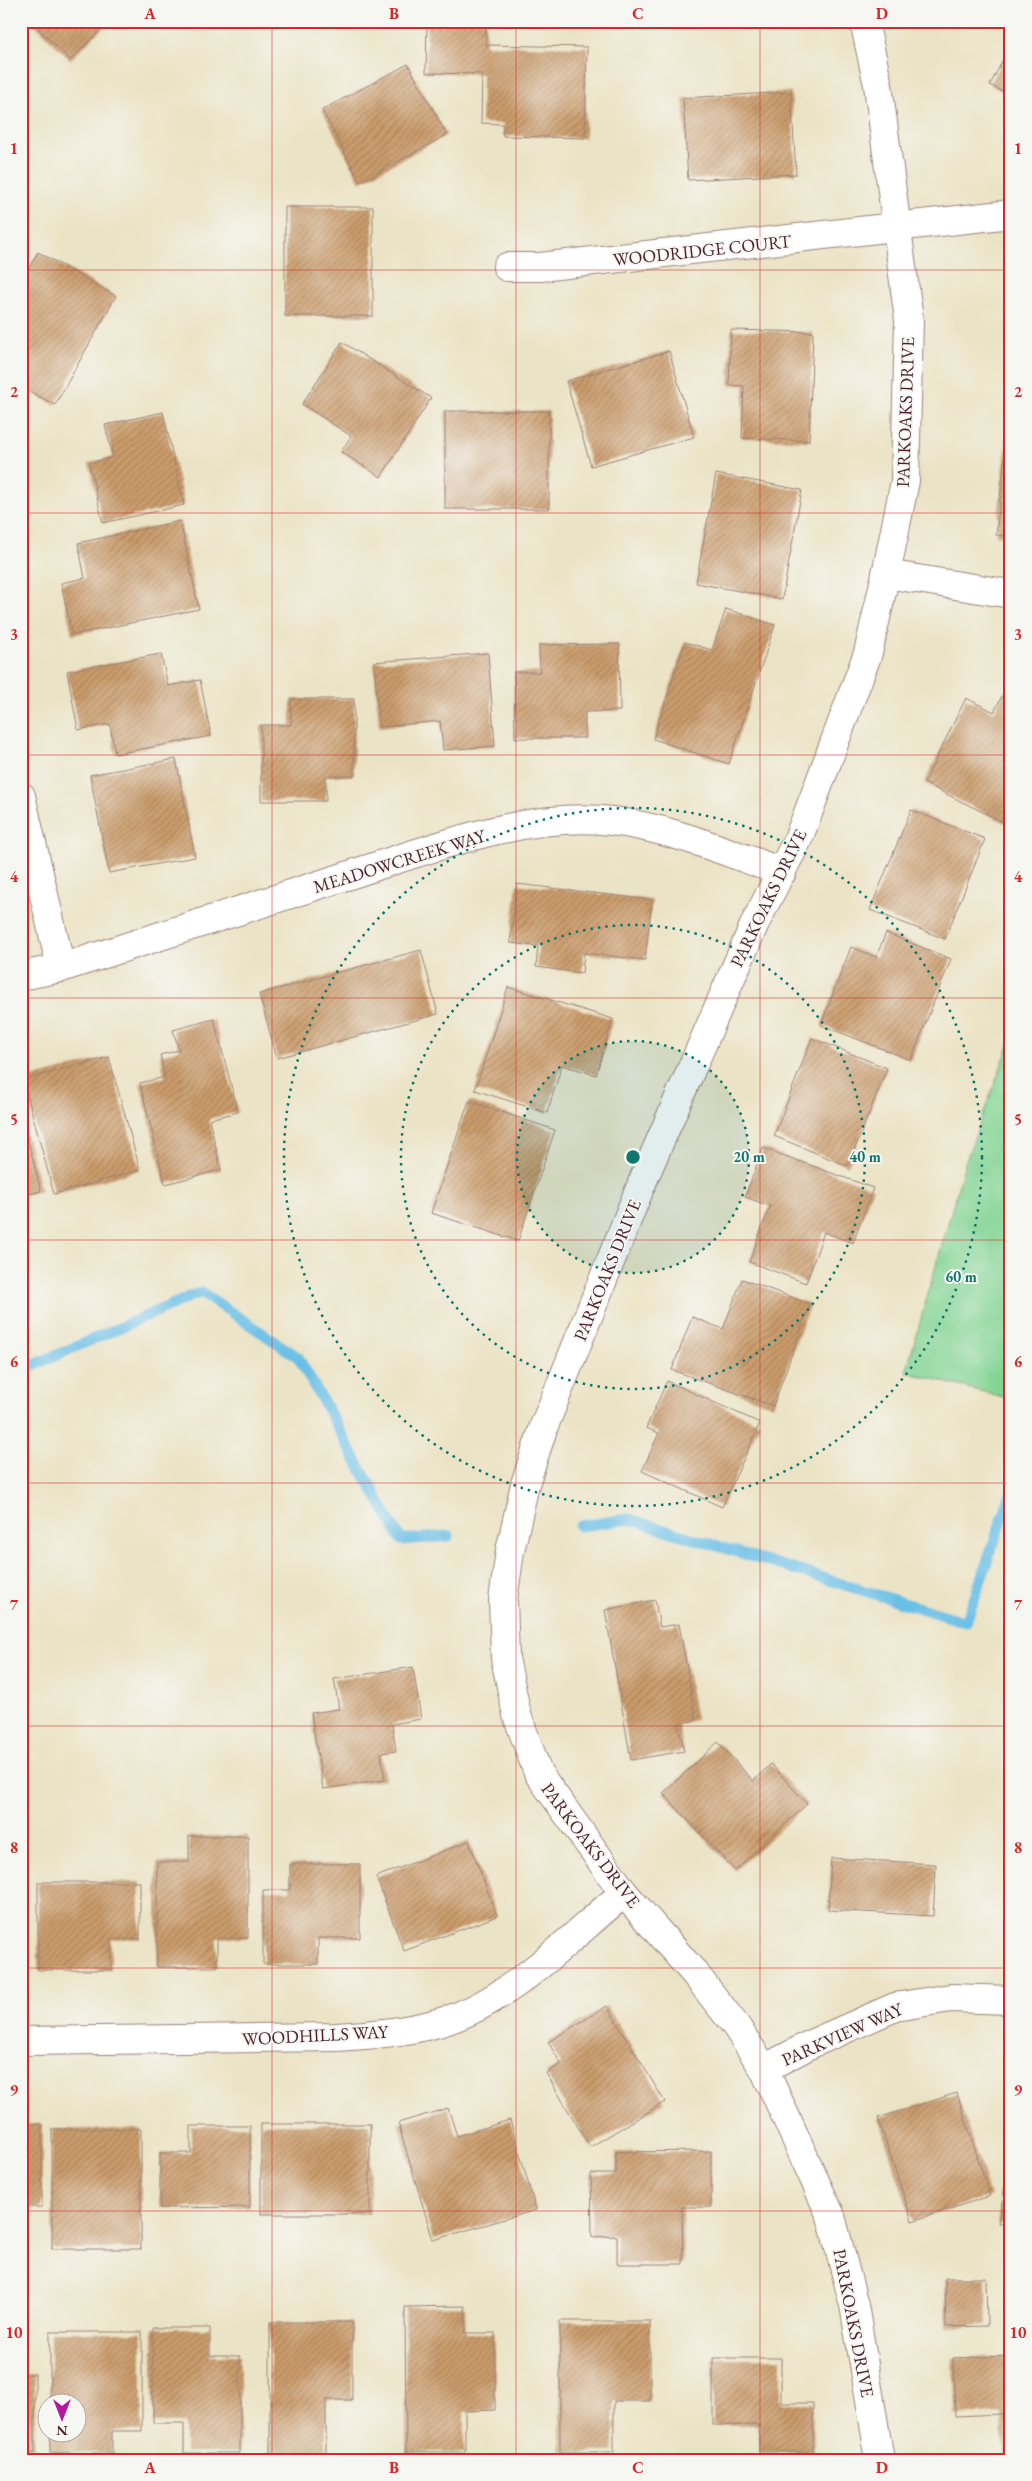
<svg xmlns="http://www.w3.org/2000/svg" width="1032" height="2481" font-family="'EB Garamond',serif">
	<defs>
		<pattern id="building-hatch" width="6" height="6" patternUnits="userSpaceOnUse" patternTransform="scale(1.25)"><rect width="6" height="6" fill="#cb9c6c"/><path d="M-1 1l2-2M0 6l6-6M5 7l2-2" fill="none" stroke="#a77f59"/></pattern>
	</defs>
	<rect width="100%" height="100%" fill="#f6f6f2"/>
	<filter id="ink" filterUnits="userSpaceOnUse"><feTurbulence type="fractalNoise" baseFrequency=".02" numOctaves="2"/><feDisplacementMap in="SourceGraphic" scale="10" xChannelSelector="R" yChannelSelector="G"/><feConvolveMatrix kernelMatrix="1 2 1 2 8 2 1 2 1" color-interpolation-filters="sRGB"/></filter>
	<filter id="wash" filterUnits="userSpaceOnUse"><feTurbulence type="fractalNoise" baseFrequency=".0096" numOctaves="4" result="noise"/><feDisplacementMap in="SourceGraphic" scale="20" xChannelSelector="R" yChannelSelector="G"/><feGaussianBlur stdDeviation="1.12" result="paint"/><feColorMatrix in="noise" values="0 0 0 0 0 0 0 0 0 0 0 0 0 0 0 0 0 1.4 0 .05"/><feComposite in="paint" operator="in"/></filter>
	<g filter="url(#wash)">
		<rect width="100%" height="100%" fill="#ebe3c5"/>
		<!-- green -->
		<path fill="#83d494" stroke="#667a60" d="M1011,1040V1399L906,1372L965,1163Z"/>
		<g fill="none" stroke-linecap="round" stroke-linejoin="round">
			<!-- stream -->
			<g stroke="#6abfe6" stroke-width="11">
				<path d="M21,1379L27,1368L201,1292L298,1357L401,1540L449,1536"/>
				<path d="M580,1526L629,1519L966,1622L1011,1494"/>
			</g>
		</g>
		<g id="blocks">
			<!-- building -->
			<g fill="url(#building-hatch)">
				<path d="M31,21H110L70,60Z"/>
				<path d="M427,21H486V45L587,47L585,138L503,136V124L481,123L482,74L426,73Z"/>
				<path d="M1011,44V96L990,85Z"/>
				<path d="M408,64L447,135L360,182L322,110Z"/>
				<path d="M791,92L796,174L688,180L683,98Z"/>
				<rect x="285" y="207" width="88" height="109"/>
				<path d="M38,252L116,296L55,405L21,387V361L25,355L21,353V282Z"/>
				<path d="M1008,285H1011V391H1007Z"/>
				<path d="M731,330L813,332L809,441L742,438L744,386L729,385Z"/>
				<path d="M342,342L431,398L381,477L341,452L351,436L302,404Z"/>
				<path d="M669,351L694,437L591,466L566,381Z"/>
				<rect x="445" y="411" width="104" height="98"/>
				<path d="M163,412L184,505L103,523L89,463L113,457L105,425Z"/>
				<path d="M1009,420H1011V537L996,535Z"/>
				<path d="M716,474L802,490L782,599L696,583Z"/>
				<path d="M180,521L199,609L72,635L61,583L85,578L78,543Z"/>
				<path d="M726,609L775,625L729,764L653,739L685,642L712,650Z"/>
				<path d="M619,644L620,711L585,712V738H515L514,672H540L539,645Z"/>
				<path d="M488,653L495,746L443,750L440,721L379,727L374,662Z"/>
				<path d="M161,654L168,686L200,680L211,736L115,754L110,724L78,730L67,671Z"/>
				<path d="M1004,692L1011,696V810L1005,823L924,783L966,698L994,712Z"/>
				<path d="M291,699H354V776H326V801H261V725H291Z"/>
				<path d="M176,759L195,857L109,873L90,775Z"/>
				<path d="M911,810L985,839L945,939L870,910Z"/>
				<path d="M517,884L652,900L645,960L584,953L582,973L536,967L538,946L510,943Z"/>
				<path d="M886,933L951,959L911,1060L821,1025L851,947L876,957Z"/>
				<path d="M421,950L438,1014L277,1058L259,994Z"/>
				<path d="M508,987L613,1019L596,1075L562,1065L547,1113L475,1090Z"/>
				<path d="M214,1019L238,1112L209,1119L221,1170L165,1184L140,1083L165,1077L160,1055L179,1050L173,1030Z"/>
				<path d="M812,1038L887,1068L848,1166L774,1136Z"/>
				<path d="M109,1057L140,1170L54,1194L23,1080Z"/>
				<path d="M469,1101L555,1130L518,1241L431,1213Z"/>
				<path d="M21,1113L41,1191L21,1196Z"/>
				<path d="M763,1148L873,1188L853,1243L824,1232L806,1283L749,1262L770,1206L745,1197Z"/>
				<path d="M742,1279L810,1304L773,1406L672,1370L692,1317L723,1329Z"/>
				<path d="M667,1381L760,1423L722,1507L642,1471L659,1433L646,1428Z"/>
				<path d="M655,1600L660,1627L679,1624L696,1720L678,1724L684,1751L631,1760L605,1610Z"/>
				<path d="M413,1667L421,1719L392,1724L396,1751L381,1753L385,1780L323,1789L311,1713L339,1709L334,1679Z"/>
				<path d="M718,1742L753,1781L771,1764L807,1804L735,1871L663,1793Z"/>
				<path d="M189,1836H248V1938H217V1967H157V1862H189Z"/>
				<path d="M469,1841L497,1916L404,1951L376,1877Z"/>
				<path d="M831,1858L936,1864L933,1916L828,1910Z"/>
				<path d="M290,1864H360V1938H318V1964H263V1890H290Z"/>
				<path d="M38,1882H140V1939H111V1970H38Z"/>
				<path d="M607,2006L665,2102L590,2147L546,2073L561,2064L548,2042Z"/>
				<path d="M957,2093L990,2196L912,2221L878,2118Z"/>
				<path d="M448,2108L457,2136L510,2120L536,2210L433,2240L398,2123Z"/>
				<rect x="21" y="2124" width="21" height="83"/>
				<rect x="261" y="2124" width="109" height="90"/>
				<path d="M191,2126H250V2207L160,2208V2153H191Z"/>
				<rect x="52" y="2129" width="89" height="120"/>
				<path d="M711,2151V2207H682L683,2264H617V2236L592,2237L591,2174H616V2152Z"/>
				<path d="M1010,2158H1011V2225L998,2223Z"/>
				<path d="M945,2278H986L987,2326L946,2327Z"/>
				<path d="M465,2306L466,2333H495V2410L465,2411V2452H406L405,2307Z"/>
				<path d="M560,2321H650V2401H614V2452H560Z"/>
				<path d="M270,2322H352V2400H326V2455H270Z"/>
				<path d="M153,2328H210V2356H240V2453H184V2423H153Z"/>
				<path d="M50,2332H142V2431H112V2453H50V2434H78V2404H50Z"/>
				<path d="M1011,2356V2455L1004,2456L1002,2414L955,2416L953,2358Z"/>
				<path d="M713,2358H781V2403H813V2452H759V2425H713Z"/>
				<rect x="21" y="2374" width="14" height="79"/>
			</g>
		</g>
	</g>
	<g filter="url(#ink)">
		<use href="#blocks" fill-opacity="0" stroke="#9a8178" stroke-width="1"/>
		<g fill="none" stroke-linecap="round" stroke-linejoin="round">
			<!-- minor casing -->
			<g stroke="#9a8178" stroke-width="30">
				<g id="minor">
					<path d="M864,21L878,85L909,320L905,481L886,574L868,653L799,837L755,923L644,1178L544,1426L525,1484L510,1551L503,1600L505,1658L517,1715L538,1773L624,1893L696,1975L736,2026L764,2069L831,2216L854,2305L880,2460"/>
					<path d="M507,267H540L1011,214"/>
					<path d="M886,574L1011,594"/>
					<path d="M21,796L61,968"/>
					<path d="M21,976L61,968C153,939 245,909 337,879C420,853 525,810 612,821C670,828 727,852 782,872"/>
					<path d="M21,2041L336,2037C371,2035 407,2032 441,2022C510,2002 570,1937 624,1893"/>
					<path d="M764,2069L811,2044L895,2007L950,1998L1011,2000"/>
				</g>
			</g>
			<!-- minor -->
			<use href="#minor" stroke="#fff" stroke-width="28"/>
		</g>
	</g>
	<!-- grid -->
	<path fill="none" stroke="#d62828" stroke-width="1" stroke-opacity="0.55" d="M272,21V2460M516,21V2460M760,21V2460M21,270H1011M21,513H1011M21,755H1011M21,998H1011M21,1240H1011M21,1483H1011M21,1726H1011M21,1968H1011M21,2211H1011"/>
	<!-- distance rings -->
	<circle cx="633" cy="1157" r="116" fill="#0f766e" fill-opacity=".12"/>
	<g fill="none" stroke="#0f766e" stroke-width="2.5" stroke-dasharray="2.5 5">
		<circle cx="633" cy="1157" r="116"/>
		<circle cx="633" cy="1157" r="232"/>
		<circle cx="633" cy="1157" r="349"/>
	</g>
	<g text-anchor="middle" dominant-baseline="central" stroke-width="4" stroke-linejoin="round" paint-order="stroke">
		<!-- street labels -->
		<g font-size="18" fill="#4a1f2b" stroke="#f6f6f2">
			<text transform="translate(702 250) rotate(-6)">WOODRIDGE COURT</text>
			<text transform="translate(905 412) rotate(-88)">PARKOAKS DRIVE</text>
			<text transform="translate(399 861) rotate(-17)">MEADOWCREEK WAY</text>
			<text transform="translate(768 898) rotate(-64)">PARKOAKS DRIVE</text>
			<text transform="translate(607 1270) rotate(-68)">PARKOAKS DRIVE</text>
			<text transform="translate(591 1845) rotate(53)">PARKOAKS DRIVE</text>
			<text transform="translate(842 2034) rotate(-24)">PARKVIEW WAY</text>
			<text transform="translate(315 2035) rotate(-3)">WOODHILLS WAY</text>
			<text transform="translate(854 2323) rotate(79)">PARKOAKS DRIVE</text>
		</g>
	</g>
	<circle cx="633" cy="1157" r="8" fill="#0f766e" stroke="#f6f6f2" stroke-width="2.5"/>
	<g font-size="15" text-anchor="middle" font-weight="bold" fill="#0f766e" stroke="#f6f6f2" stroke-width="4" stroke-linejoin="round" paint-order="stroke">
		<text x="749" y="1162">20 m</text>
		<text x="865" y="1162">40 m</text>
		<text x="961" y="1282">60 m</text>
	</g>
	<!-- margin -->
	<rect width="1032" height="2481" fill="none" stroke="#f6f6f2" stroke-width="55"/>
	<!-- north arrow -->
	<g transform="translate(62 2418) rotate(180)"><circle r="24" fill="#f6f6f2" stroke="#b1a0a2"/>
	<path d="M0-4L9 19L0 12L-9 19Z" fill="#b5179e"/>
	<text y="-8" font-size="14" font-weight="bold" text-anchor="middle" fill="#4a1f2b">N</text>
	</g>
	<rect x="28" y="28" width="976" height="2426" fill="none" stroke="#d62828" stroke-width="2"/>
	<g font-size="16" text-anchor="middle" font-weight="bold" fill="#d62828">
		<text x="150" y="19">A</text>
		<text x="394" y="19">B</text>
		<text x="638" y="19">C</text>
		<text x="882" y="19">D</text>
		<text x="14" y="154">1</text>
		<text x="1018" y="154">1</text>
		<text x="14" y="397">2</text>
		<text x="1018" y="397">2</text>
		<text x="14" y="640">3</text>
		<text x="1018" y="640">3</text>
		<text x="14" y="882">4</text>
		<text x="1018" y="882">4</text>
		<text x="14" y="1125">5</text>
		<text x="1018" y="1125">5</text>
		<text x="14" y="1367">6</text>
		<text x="1018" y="1367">6</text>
		<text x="14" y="1610">7</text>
		<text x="1018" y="1610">7</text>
		<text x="14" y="1853">8</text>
		<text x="1018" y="1853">8</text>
		<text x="14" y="2095">9</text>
		<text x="1018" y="2095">9</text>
		<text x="14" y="2338">10</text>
		<text x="1018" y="2338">10</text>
		<text x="150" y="2473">A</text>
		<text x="394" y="2473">B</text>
		<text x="638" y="2473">C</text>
		<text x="882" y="2473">D</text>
	</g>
</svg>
